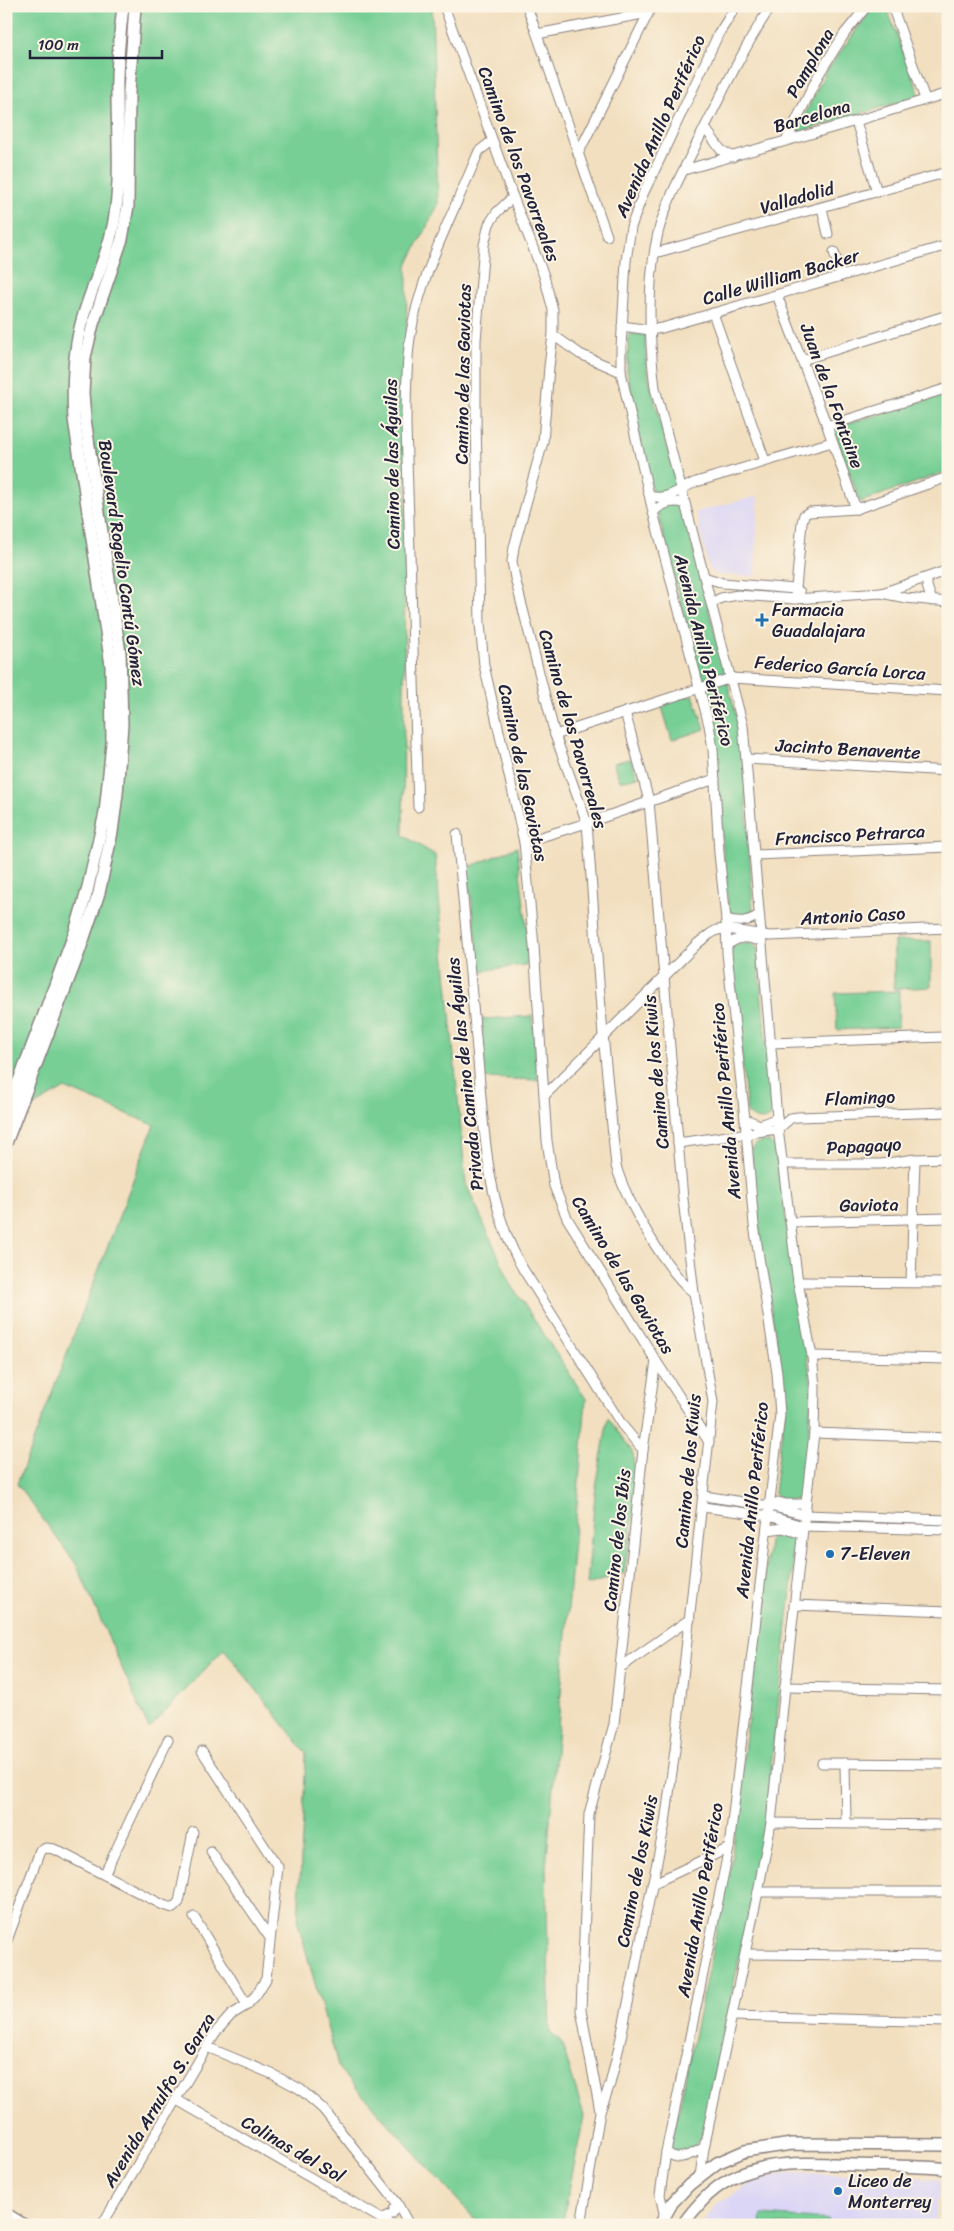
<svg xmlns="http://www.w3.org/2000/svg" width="954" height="2231" font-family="Sriracha,sans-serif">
	<rect width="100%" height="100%" fill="#fcf5e5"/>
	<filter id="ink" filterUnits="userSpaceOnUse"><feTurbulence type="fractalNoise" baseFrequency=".02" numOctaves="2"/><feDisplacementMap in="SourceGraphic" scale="10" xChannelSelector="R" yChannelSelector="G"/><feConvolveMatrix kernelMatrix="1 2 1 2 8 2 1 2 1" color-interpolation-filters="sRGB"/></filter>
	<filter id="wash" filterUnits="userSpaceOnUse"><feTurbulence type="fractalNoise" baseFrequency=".0096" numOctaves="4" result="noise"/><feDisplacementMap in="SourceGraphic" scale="20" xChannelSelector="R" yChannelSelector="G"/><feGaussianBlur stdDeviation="1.12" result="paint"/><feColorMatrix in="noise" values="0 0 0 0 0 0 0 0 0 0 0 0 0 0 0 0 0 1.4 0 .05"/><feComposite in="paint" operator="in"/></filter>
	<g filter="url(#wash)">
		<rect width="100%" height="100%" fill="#f2dfbf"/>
		<!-- built -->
		<g fill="#dcd6f6">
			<path d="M758,496L755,576L717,575L709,569L696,512Z"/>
			<path d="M786,2173L871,2174L940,2179L935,2225H701L716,2204L759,2179Z"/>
		</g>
		<!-- green -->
		<g fill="#77cf95" stroke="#4c7868">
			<path d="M6,6H432L438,205L407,265L403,835L435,855L466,1184L511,1284L586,1399L546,1868L550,2033L561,2041L584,2116L562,2225H480L339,2069L298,1923L306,1753L224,1649L149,1729L76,1564L17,1484L154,1125L65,1088L6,1122Z"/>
			<path d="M874,6H886L920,96L796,133L825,73Z"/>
			<path d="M629,334H645L646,366L739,727L744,769L753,911C748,919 738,918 729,916L712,726L637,431L627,371Z"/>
			<path d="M948,394V471L860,502L833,428Z"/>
			<path d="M693,695L705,729L672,740L661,704Z"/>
			<path d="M630,759L638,777L620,781L613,763Z"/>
			<path d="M517,847L531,964L481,971L467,868Z"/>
			<path d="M894,941H931V987L894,989Z"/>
			<path d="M742,943L752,944L757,948L773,1114C766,1123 753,1121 747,1112L731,951L734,946Z"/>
			<path d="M899,991L898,1027L837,1030L835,993Z"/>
			<path d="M532,1016L538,1080L484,1078L482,1019Z"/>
			<path d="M764,1141L769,1142L775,1148L812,1388L804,1490L802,1497C793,1502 782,1501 774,1493L785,1406L782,1374L762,1257L751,1149L758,1143Z"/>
			<path d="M608,1418L633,1453L636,1499L624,1573L587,1585L595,1494Z"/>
			<path d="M780,1532L791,1535L796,1546L762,1848L702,2138L690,2151L680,2155L670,2150L731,1862L769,1541L772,1536Z"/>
			<path d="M762,2215L829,2220L828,2225H761Z"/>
		</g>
	</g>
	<g filter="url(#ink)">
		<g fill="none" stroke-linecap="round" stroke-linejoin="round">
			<!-- minor casing -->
			<g stroke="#8a807d" stroke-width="11">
				<g id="minor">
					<path d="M444,6L513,197L544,276L553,310V335L549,367L543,442L514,547L512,561L515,578L555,735L587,823L603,1035L616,1166C626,1200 666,1271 694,1293"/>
					<path d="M527,6L607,236"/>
					<path d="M892,6L925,99"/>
					<path d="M537,34L648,13"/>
					<path d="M856,121L877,192"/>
					<path d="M705,128L721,150L733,157"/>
					<path d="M787,139L819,74L845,33L867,6"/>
					<path d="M578,154L652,6"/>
					<path d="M684,170L856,121L948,93"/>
					<path d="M513,197L497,212L489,224L484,245L476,340V416L480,624L484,665L524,842L534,946L547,1141L554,1186L567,1218L656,1361L709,1442"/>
					<path d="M822,208L828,234"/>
					<path d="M834,252L841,276"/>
					<path d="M655,253L948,172"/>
					<path d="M777,295L827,426L856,509"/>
					<path d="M713,313L765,461"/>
					<path d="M622,326L650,330L662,328L948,245"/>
					<path d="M553,335L580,354L621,372"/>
					<path d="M802,360L948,315"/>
					<path d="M827,426L948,388"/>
					<path d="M650,496C669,501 679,489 696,482L832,442"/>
					<path d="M653,512C662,503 672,500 684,503"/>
					<path d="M704,577L723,583L795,589L800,592"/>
					<path d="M927,578V586L932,601"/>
					<path d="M882,593L948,570"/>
					<path d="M795,599L802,522L804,515L809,512L856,509L948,477"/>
					<path d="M711,603L721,598L738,595L795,599L881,593L906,598L948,602"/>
					<path d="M555,735L731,678L948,691"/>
					<path d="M747,759L948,771"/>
					<path d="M418,807L406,426C406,397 406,367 410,338C420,275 452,216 476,158L479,151L492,141"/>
					<path d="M457,834C464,905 470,977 477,1049C484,1123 484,1203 523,1269L622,1425L643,1450"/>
					<path d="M524,842L587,823L715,779"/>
					<path d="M754,855L948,847"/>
					<path d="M726,919C739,923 748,922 759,915"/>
					<path d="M727,945C736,939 744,935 755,940"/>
					<path d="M770,1043L944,1037"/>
					<path d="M545,1095L698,943L710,934L717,930L727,929L770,936L948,928"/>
					<path d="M745,1119L760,1125L777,1118"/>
					<path d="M678,1143L778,1129L791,1118L798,1117L948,1112"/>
					<path d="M783,1164H881L915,1159L948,1158"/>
					<path d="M791,1222L948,1218"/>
					<path d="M798,1282L948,1283"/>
					<path d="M911,1282L915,1159"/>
					<path d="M812,1356L948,1359"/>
					<path d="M814,1433L948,1438"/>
					<path d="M704,1496L770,1506L805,1515L948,1520"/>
					<path d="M778,1502L786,1504H806"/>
					<path d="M703,1507L769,1516L803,1526L948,1530"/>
					<path d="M767,1530L783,1528L802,1534"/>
					<path d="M794,1605L948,1611"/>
					<path d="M621,1667L690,1619"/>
					<path d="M785,1687L948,1690"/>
					<path d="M822,1763L948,1764"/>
					<path d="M845,1763L846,1823"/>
					<path d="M771,1823L948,1825"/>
					<path d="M211,1852L270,1938"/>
					<path d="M105,1873L168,1740"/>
					<path d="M652,1884L729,1848"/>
					<path d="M758,1892H948"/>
					<path d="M194,1917L247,2005"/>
					<path d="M6,1943L40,1851L46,1848L54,1849L163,1905L173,1908L179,1902L193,1832"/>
					<path d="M746,1954L948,1956"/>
					<path d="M733,2016L948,2022"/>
					<path d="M207,2047L272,2074L300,2089L323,2109L397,2203L409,2225"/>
					<path d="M177,2100L392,2225"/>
					<path d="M600,2111L581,2010L589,1814L614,1724L643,1450L656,1361"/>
					<path d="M666,2152C680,2163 690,2154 704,2148"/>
					<path d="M700,2176L704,2148L758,1892L771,1823L785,1687L814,1433L815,1387L812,1356L798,1282L778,1129L743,726L655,388C649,339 647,281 658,233C666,202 683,171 697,143C720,97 743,49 771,6"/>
					<path d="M665,2217L660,2195L666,2152L729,1848L780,1415L777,1373L754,1225L745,1119L727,953L726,919L719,853L713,749L709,725L653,512L628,404L621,372V348L626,261L631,227L643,194L659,161L718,35L736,6"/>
					<path d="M381,2219L392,2214L397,2203"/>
					<path d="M102,2225L215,2033L231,2015L247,2005L256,1995L266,1979L278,1867L202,1751"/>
					<path d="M581,2225L600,2112L610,2084L619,2047L665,1823L675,1750L713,1402L694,1293L683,1199L649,801L625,712"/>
				</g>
			</g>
			<!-- major casing -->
			<g stroke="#8a807d" stroke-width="14">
				<g id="major">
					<path d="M6,1115L75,932L87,891L105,813L112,743L111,665L74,419C72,384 73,350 83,317C93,283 110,251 115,215C121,175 117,135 117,94C116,64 120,35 123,6"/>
					<path d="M6,1143L79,952L99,893L112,832L117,794L122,724L120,653L85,419L83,393L85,357L93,324L122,239L128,206L129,92L135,6"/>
					<path d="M6,2214L24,2225"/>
					<path d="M660,2225L672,2203L689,2185L717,2163L745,2151L792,2144L948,2145"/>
					<path d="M683,2225C688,2216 695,2209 702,2201C743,2157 801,2163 856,2165C887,2166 917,2166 948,2169"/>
				</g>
			</g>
			<!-- minor -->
			<use href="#minor" stroke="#fff" stroke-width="9"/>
			<!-- major -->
			<use href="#major" stroke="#fff" stroke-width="11"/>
		</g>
	</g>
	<!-- markers -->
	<g fill="#1f6fb2" stroke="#fcf5e5" stroke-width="2">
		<path d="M759.5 612.5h5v5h5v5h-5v5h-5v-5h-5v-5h5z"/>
		<circle cx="830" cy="1554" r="5"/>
		<circle cx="838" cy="2191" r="5"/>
	</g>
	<g text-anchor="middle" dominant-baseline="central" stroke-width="4" stroke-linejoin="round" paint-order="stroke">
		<!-- street labels -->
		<g font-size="18" fill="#22223b" stroke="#fcf5e5">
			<text transform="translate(810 63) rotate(-60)">Pamplona</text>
			<text transform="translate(812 116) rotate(-16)">Barcelona</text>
			<text transform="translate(660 126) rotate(-66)">Avenida Anillo Periférico</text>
			<text transform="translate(519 164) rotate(70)">Camino de los Pavorreales</text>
			<text transform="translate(797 198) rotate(-16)">Valladolid</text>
			<text transform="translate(781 277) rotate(-16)">Calle William Backer</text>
			<text transform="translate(463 374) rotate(-89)">Camino de las Gaviotas</text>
			<text transform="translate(832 396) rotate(70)">Juan de la Fontaine</text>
			<text transform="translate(392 464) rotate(-91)">Camino de las Águilas</text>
			<text transform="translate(122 563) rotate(82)">Boulevard Rogelio Cantú Gómez</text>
			<text transform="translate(704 650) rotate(76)">Avenida Anillo Periférico</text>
			<text transform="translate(840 668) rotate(4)">Federico García Lorca</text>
			<text transform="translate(573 729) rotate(74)">Camino de los Pavorreales</text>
			<text transform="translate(848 749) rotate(3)">Jacinto Benavente</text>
			<text transform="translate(523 773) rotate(78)">Camino de las Gaviotas</text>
			<text transform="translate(850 835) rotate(-3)">Francisco Petrarca</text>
			<text transform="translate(853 916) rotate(-3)">Antonio Caso</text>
			<text transform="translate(656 1072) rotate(-95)">Camino de los Kiwis</text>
			<text transform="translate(465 1074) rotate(-96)">Privada Camino de las Águilas</text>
			<text transform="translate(860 1098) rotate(-2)">Flamingo</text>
			<text transform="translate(726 1101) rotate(-95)">Avenida Anillo Periférico</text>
			<text transform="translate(864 1146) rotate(-3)">Papagayo</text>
			<text transform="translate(869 1205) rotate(-1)">Gaviota</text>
			<text transform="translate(623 1275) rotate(59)">Camino de las Gaviotas</text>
			<text transform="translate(688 1471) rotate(-85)">Camino de los Kiwis</text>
			<text transform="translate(752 1500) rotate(-84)">Avenida Anillo Periférico</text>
			<text transform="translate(617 1540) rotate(-84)">Camino de los Ibis</text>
			<text transform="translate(637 1871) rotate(-79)">Camino de los Kiwis</text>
			<text transform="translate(700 1900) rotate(-80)">Avenida Anillo Periférico</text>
			<text transform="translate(159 2100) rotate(-59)">Avenida Arnulfo S. Garza</text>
			<text transform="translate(293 2149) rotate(30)">Colinas del Sol</text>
		</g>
		<!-- poi labels -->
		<g font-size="18" fill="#22223b" stroke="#fcf5e5" text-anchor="start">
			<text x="772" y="610">Farmacia<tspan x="772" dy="21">Guadalajara</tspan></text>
			<text x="840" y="1554">7-Eleven</text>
			<text x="848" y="2181">Liceo de<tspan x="848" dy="21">Monterrey</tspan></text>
		</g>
	</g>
	<!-- margin -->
	<rect width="954" height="2231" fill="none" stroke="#fcf5e5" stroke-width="25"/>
	<!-- scale -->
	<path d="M30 50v8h132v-8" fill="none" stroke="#22223b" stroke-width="2.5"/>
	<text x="38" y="50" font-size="15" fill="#22223b" stroke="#fcf5e5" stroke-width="4" paint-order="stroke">100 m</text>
</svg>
